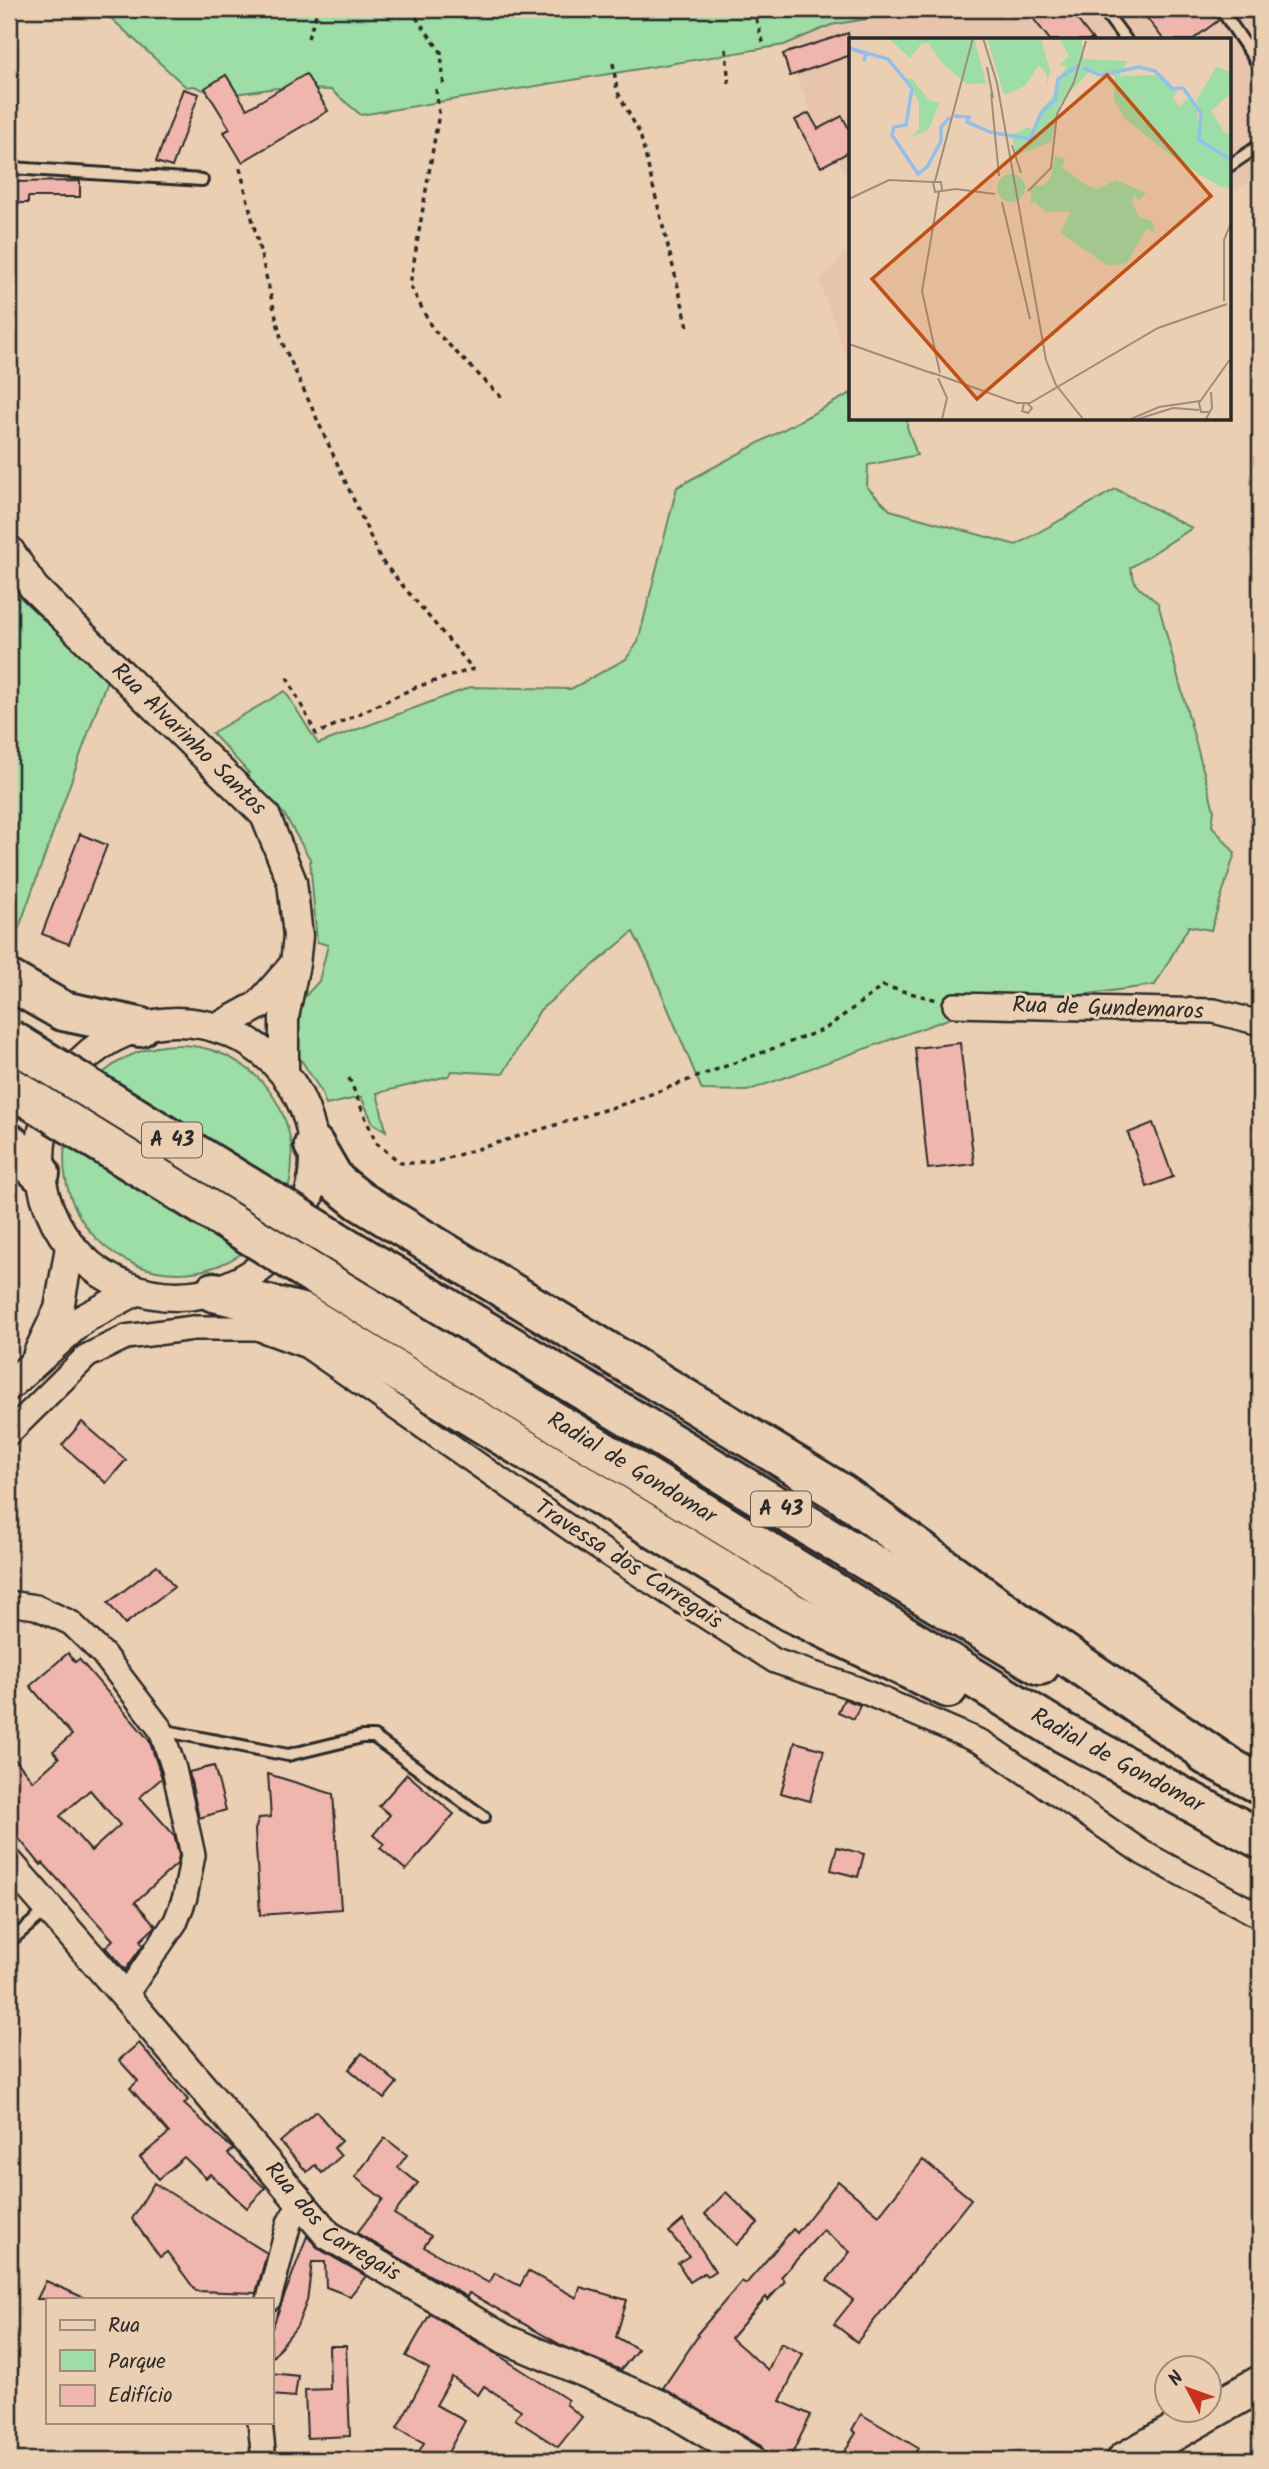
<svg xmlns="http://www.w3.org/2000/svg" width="1269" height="2469" font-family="Kalam,sans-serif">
	<rect width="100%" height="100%" fill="#ebcfb2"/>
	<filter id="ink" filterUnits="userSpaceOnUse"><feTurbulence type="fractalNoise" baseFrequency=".0143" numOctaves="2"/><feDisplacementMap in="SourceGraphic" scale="14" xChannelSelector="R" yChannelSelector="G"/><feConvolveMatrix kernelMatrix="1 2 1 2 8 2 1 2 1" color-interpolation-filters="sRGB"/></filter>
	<g filter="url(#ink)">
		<!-- built -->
		<g fill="#e8c4ad">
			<path d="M925,9H1260V175L1229,194V40H851V183L808,105L784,45L781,32Z"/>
			<path d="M851,247V365H849L819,281Z"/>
		</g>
		<!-- green -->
		<g fill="#9ddda6" stroke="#648468" stroke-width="2">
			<path d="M101,9H925L831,25L784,45L361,115L331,90L278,88L219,96L194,86L186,87Z"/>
			<path d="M851,393V418H908L907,427L917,455L868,465L867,487L890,510L1016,545L1116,489L1192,528L1130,568L1136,585L1158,603L1214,810L1212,826L1235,853L1211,930L1189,926L1155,985L976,1009L747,1091L702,1090L649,963L633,932L540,1010L503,1074L452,1071L448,1076L377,1093L386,1131L373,1123L361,1097L326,1105L321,1091L294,1049L270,1035L319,981L328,945L317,942L310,859L284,814L243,775L249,773L212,733L285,691L318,744L471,687L571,689L626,659L638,642L677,487Z"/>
			<path d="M9,578L21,598L107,680L9,956Z"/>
			<circle cx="178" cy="1159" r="114"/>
		</g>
		<!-- building -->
		<g fill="#f0b5ad" stroke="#2b2b2b" stroke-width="2" fill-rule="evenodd">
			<path d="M1026,9H1069L1093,40H1050Z"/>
			<path d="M1140,9H1213L1219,20L1192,40H1164Z"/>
			<path d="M848,33L851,55L790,76L783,54Z"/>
			<path d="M306,74L328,111L242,162L224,132L230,129L205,88L226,75L247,109Z"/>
			<path d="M183,89L199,94L172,167L156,162Z"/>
			<path d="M809,113L818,129L842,116L851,132V151L821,167L795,120Z"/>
			<path d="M80,181V197H28V203H9V182Z"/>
			<path d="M80,834L107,845L69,944L42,934Z"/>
			<path d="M960,1043L974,1164L928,1169L915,1048Z"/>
			<path d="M1153,1123L1173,1177L1147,1187L1128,1133Z"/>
			<path d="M82,1422L126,1460L106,1483L62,1445Z"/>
			<path d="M157,1565L174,1587L125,1624L108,1603Z"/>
			<path d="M68,1653L75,1662L79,1659L149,1740L162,1778L140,1797L174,1835L179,1855L177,1864L135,1902L156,1926L140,1941L143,1945L125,1970L105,1947L113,1940L43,1863L41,1865L9,1827V1752L33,1781L59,1758L53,1751L72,1735L30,1686ZM90,1790L120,1825L91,1851L60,1816Z"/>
			<path d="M844,1699L860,1705L854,1719L838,1712Z"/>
			<path d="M795,1742L824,1750L810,1801L781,1793Z"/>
			<path d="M214,1766L226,1810L199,1818L189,1772Z"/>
			<path d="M268,1774L333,1794L341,1909L260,1915L255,1830L259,1818L271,1817Z"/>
			<path d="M407,1774L454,1814L406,1870L380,1848L384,1844L373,1835L390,1815L379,1806Z"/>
			<path d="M837,1847L864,1854L858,1877L831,1870Z"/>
			<path d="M139,2043L188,2100L184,2104L233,2149L228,2154L265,2188L247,2208L210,2174L206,2178L184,2157L159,2179L140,2157L169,2133L130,2088L138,2081L119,2060Z"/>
			<path d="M362,2053L397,2083L384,2099L349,2069Z"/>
			<path d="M316,2111L341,2141L334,2148L341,2156L322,2173L315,2165L307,2172L280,2142Z"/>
			<path d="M385,2138L407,2155L398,2167L418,2183L394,2214L431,2236L424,2247L489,2283L495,2273L520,2286L528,2271L577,2298L580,2287L627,2300L616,2337L638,2349L621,2370L563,2346L469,2293L467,2297L357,2233L383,2199L355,2177Z"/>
			<path d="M923,2160L971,2199L857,2342L834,2324L853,2300L827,2280L850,2252L823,2230L781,2277L785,2281L768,2300L766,2297L731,2338L768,2370L781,2343L803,2354L780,2401L811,2415L789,2460H773L768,2458L761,2446L663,2388L698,2336L697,2334L742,2281L746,2284L793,2229L797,2233L838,2181L879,2215Z"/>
			<path d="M154,2183L267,2253L256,2293L196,2291L167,2252L160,2257L132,2219Z"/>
			<path d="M726,2192L758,2223L736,2245L705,2214Z"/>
			<path d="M683,2220L715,2271L707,2276L704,2273L690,2282L678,2263L689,2256L669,2232Z"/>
			<path d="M307,2236L319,2249L366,2276L350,2296L326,2287L325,2262H312L307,2301L297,2326L271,2359V2331Z"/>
			<path d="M46,2281L87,2299H37Z"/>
			<path d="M430,2314L489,2349L568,2400L566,2404L582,2417L558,2447L515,2419L521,2410L484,2386L478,2395L452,2377L436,2405L465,2421L444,2460H414L424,2443L397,2428L429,2369L406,2356Z"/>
			<path d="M329,2346H346L350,2436L307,2438L305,2390L330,2389Z"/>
			<path d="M271,2373L298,2376L295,2397L271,2395Z"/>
			<path d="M861,2414L918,2448L911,2460H839L856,2433L852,2430Z"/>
		</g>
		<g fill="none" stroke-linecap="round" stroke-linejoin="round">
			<!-- service casing -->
			<g stroke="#2b2b2b" stroke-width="16">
				<g id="service">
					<path d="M1103,9L1126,40"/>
					<path d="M1221,9L1260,67"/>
					<path d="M1229,166L1260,145"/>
					<path d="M9,171L11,168L202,180"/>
					<path d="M161,1730L288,1755L362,1737H374L484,1817"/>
					<path d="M9,1942L48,1909"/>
				</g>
			</g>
			<!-- minor casing -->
			<g stroke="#2b2b2b" stroke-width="28">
				<g id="minor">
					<path d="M955,1005L1214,1011L1260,1023"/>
					<path d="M9,1433L87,1356L126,1337L193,1328H257L307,1346L597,1547L775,1661L858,1689L983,1743L1143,1853L1260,1916"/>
					<path d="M9,1603L36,1607L71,1623L103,1654L161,1730L174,1769L193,1855L185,1897L176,1921L125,1996"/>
					<path d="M269,2299L289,2223L301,2203"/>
					<path d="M260,2422L264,2460"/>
				</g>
			</g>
			<!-- tertiary casing -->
			<g stroke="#2b2b2b" stroke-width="33">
				<g id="tertiary">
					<path id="s1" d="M9,550L34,588L265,815L292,882L298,936L295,964L284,1017V1072"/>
					<circle cx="177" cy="1159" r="137"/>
					<path d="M217,1028L259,1005L293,966"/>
					<path d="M38,1353L59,1309L70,1247"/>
					<path d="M9,1386L83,1319L136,1291"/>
					<path id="s2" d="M9,1863L125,1996L328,2235L505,2339L659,2404L752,2460"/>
				</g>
			</g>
			<!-- primary casing -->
			<g stroke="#2b2b2b" stroke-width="40">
				<path id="primary" d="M1125,2460L1260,2384"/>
			</g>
			<!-- motorway casing -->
			<g stroke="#2b2b2b" stroke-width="44">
				<g id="motorway">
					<path d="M9,980L63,1011L139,1027"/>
					<path d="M9,1143L40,1173"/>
					<path d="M314,1145L335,1181L360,1201L842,1494L1025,1627L1230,1768"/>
					<path d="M336,1241L1040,1665"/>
					<path id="s3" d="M315,1275L1062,1732L1260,1839"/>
					<path d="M214,1292L302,1313L791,1612L948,1688"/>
					<path d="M1206,1755L1260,1784"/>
				</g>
			</g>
			<!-- path -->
			<g stroke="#2b2b2b" stroke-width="3.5" stroke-dasharray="5 5" stroke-linecap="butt">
				<path d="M410,9L441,52L444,88"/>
				<path d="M753,9L764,45"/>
				<path d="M308,38L318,9"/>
				<path d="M726,49L729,88"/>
				<path d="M613,63L617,91L640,134L688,327"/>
				<path d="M436,89L439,113L410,285L432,328L503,399"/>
				<path d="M240,168L282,342L381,560L473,669L416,687L316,734L285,673"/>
				<path d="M349,1078L376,1143L401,1163H432L630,1102L825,1029L883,986L937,1000"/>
			</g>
			<!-- service -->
			<use href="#service" stroke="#ebcfb2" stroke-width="10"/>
			<!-- minor -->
			<use href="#minor" stroke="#ebcfb2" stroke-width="23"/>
			<!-- tertiary -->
			<use href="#tertiary" stroke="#ebcfb2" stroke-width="28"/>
			<!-- primary -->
			<use href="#primary" stroke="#ebcfb2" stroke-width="35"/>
			<!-- motorway -->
			<use href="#motorway" stroke="#ebcfb2" stroke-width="38"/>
			<!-- motorway-bridge casing -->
			<g stroke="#2b2b2b" stroke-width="44" stroke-linecap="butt">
				<g id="motorway-bridge">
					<path d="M9,1039L336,1241"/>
					<path d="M9,1086L315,1275"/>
				</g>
			</g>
			<!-- motorway-bridge -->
			<use href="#motorway-bridge" stroke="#ebcfb2" stroke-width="38"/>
		</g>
	</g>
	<g text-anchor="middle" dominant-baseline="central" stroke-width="6" stroke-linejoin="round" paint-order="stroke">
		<!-- shield labels -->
		<g fill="#ebcfb2" stroke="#655c54" stroke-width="2">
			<rect x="142" y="1122.5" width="60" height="35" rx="5"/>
			<rect x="751" y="1491.5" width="60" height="35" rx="5"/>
		</g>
		<g font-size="21" font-weight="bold" fill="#2b2b2b">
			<text x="172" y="1140">A 43</text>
			<text x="781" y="1509">A 43</text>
		</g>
		<!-- street labels -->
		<g font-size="23" fill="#2b2b2b" stroke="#ebcfb2">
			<text stroke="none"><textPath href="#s1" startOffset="262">Rua Alvarinho Santos</textPath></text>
			<text transform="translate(1108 1009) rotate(2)">Rua de Gundemaros</text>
			<text stroke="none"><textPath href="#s3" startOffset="371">Radial de Gondomar</textPath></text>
			<text transform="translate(628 1565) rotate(33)">Travessa dos Carregais</text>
			<text stroke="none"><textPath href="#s3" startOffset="938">Radial de Gondomar</textPath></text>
			<text stroke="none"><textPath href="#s2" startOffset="485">Rua dos Carregais</textPath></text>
		</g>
	</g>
	<!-- overview -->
	<g transform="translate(849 38)">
		<rect width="382" height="382" fill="#ebcfb2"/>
		<path d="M39,0H125L137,45L118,46L95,27L79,5H73L61,20ZM138,0H192L201,33L198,47V37L190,27L176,48L155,57ZM210,0H232L235,21L279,23L270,38L307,37L317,42L328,55L324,60L330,69L338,61L348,67L351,102L353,75L347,63L367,29L381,34V56L362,73L376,95L381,96V150L370,148L332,125L276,81L265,62L266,38L242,32L211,65L202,104L167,117L163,97L180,89L186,95L193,70L208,54L207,43L218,29L211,26L220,18ZM57,40L63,41L80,62L90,65L80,91L61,100L70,92V65ZM206,118L216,121L213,129L239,148L249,151L267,142L297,155L290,162L285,158L283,164L290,179L303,183L306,194L297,191L278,225L259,228L216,198L212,194L221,174H197L185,163L182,167V148L195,147L202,138ZM148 150a14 14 0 1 1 28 0a14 14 0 1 1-28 0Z" fill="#9ddda6"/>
		<path fill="none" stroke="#91c0ec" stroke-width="3.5" d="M0,10L39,21L63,50L57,87L45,89L43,97L69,136L78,129L92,103V89L101,79M3,11L17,16L15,23M234,30L251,37L290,29L306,33L324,51L334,50L352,75L350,102L382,122M105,78L120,79L118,84L141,94L181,101L192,75L206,62L209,41L229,28"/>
		<path fill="none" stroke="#9e8d7c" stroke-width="2" d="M134,0L148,45L197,322L207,347L234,381M249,0H348M138,29L144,60M142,55L150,138M163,107L172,135M86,143L124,0M93,152L92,144H84L86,154L107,151L146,156M179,153L202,130L208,76L225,44L237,3M90,154L73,253L91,335M0,161L40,142L83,144M153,164L181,281M375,263V202L382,185M0,306L85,336M81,334L168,365H181L309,290L378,266M89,340L98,360L93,381M175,366L173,373L179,375L183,370L178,365M360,374H352L350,365L382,320M282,381L310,369L351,363M289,381L324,370L350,372M357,381L363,370L362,354"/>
		<path fill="#c25012" fill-opacity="0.15" stroke="#c25012" stroke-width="3.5" d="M258,37L362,158L128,361L23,241Z"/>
		<rect width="382" height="382" fill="none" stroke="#2b2b2b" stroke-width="3.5"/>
	</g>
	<!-- margin -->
	<rect width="1269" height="2469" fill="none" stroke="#ebcfb2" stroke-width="35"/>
	<rect x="18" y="18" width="1234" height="2434" fill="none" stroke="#2b2b2b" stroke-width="2.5" filter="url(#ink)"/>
	<!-- legend -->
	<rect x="46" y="2298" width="228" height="126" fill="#ebcfb2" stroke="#9e8d7c" stroke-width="2"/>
	<rect x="60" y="2320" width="35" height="10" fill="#ebcfb2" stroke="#9e8d7c" stroke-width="2"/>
	<text x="108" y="2332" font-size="21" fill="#2b2b2b">Rua</text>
	<rect x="60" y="2350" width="35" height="21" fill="#9ddda6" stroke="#9e8d7c" stroke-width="2"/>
	<text x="108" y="2368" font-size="21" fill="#2b2b2b">Parque</text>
	<rect x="60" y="2385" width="35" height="21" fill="#f0b5ad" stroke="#9e8d7c" stroke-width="2"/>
	<text x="108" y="2402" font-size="21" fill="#2b2b2b">Edifício</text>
	<!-- north arrow -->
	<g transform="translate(1188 2389) rotate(311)"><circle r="33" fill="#ebcfb2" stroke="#9e8d7c" stroke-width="2"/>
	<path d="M0-5L12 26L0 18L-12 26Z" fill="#c8321e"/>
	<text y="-10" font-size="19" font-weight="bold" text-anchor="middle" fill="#2b2b2b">N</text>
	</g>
</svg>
